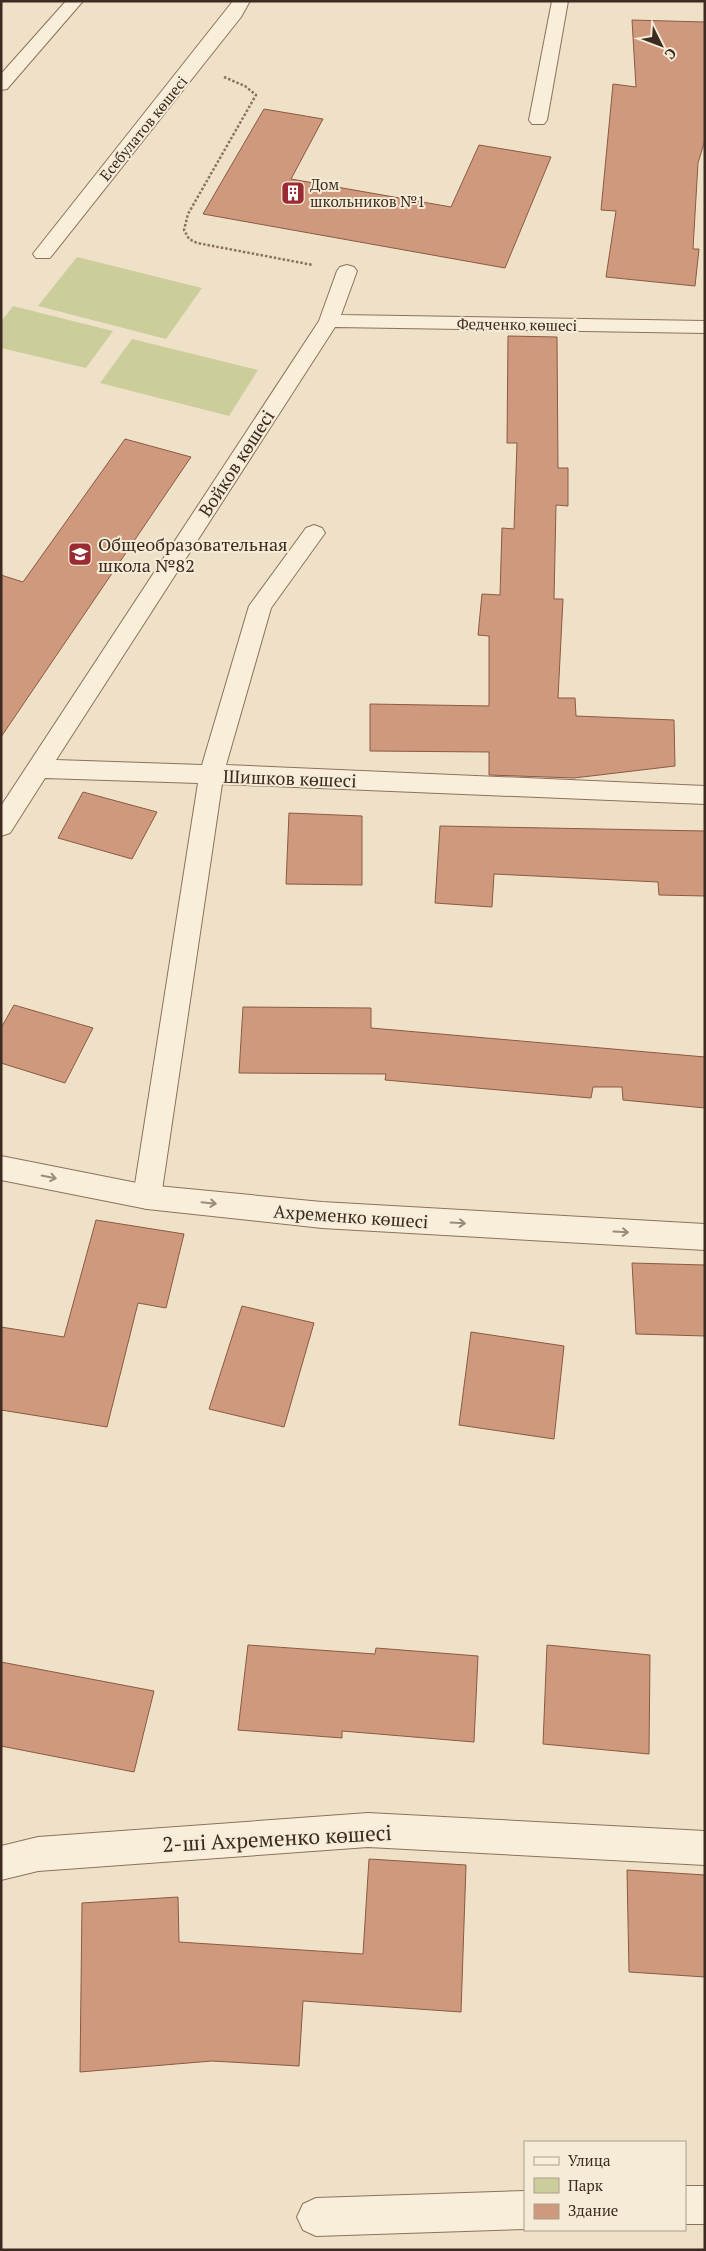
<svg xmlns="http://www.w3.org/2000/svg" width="706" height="2251" font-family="'PT Serif',serif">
	<rect width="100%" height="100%" fill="#efe1c7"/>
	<!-- green -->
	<g fill="#cbce9a">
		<path d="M77,257L202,288L166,339L38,306Z"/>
		<path d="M13,306L113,331L86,368L1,348V322Z"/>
		<path d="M132,339L258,370L229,416L100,383Z"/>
	</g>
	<!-- building -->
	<g fill="#ce997c" stroke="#8b5a41">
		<path d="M632,20L705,22V140L698,163L693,249H699L695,286L606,277L616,211L601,210L613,84L636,87Z"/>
		<path d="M264,109L323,119L291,179L451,207L479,145L551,157L505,268L203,214Z"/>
		<path d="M508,336L557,337L558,468H568V506L556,505L554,599H563L558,698H575L576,716L674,720L675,766L574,778L489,775V752L370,751V704L489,706V636L478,635L482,594L500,595L502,528L514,529L517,443H507Z"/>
		<path d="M125,439L191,457L1,737V575L23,582Z"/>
		<path d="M83,792L157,812L132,859L58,838Z"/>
		<path d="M289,813L362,816V885L286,884Z"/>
		<path d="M440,826L705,831V896L659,895L658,882L494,874L492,907L435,903Z"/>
		<path d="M14,1005L93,1028L65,1083L1,1063V1028Z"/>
		<path d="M243,1007L371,1008V1028L705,1057V1108L623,1100L622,1087H593L591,1098L385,1080L386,1074L239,1073Z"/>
		<path d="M96,1220L184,1234L166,1308L138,1303L107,1427L1,1410V1327L64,1337Z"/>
		<path d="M632,1263L705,1265V1336L636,1334Z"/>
		<path d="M242,1306L314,1323L284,1427L209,1409Z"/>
		<path d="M471,1332L564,1346L554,1439L459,1425Z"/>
		<path d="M248,1645L375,1654L376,1648L478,1656L474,1742L342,1731V1738L238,1730Z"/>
		<path d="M547,1645L650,1655L649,1754L543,1744Z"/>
		<path d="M1,1662L154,1691L134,1772L1,1746Z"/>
		<path d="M369,1859L466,1865L461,2012L303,2001L299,2066L212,2061L80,2072L82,1903L178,1897L179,1942L363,1954Z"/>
		<path d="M627,1870L705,1875V1977L629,1972Z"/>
	</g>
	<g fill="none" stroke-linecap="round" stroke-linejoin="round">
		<!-- service casing -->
		<g stroke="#8b725c" stroke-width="2">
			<path id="service" d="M552,1H568L547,120L544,124H532L529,120Z"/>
		</g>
		<!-- minor casing -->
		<g stroke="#8b725c" stroke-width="2">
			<g id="minor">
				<path d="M66,1H83L7,89L1,90V74Z"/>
				<path d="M233,1H250L241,17L50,258H36L33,254L36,250Z"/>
				<path d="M347,265L354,267L357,271L341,315L705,321V333L335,327L56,760L202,765L249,606L306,528L314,525L322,528L325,533L271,608L226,765L705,786V804L222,784L161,1197L157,1206L147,1209L137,1206L133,1197L198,783L45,778L10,833L1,836V806L319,321L337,271L340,267Z"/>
				<path d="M368,1813L705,1831V1865L368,1847L38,1871L1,1880V1846L38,1837Z"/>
				<rect x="685" y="2186" width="20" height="38"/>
				<path d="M525,2191V2229L316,2236L303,2230L297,2217L303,2204L316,2198Z"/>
			</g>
		</g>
		<!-- tertiary casing -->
		<g stroke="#8b725c" stroke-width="2">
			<path id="tertiary" d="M1,1156L147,1185L322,1202L705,1224V1250L322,1228L147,1209L1,1180Z"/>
		</g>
		<!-- path -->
		<path stroke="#8b725c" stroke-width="2.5" stroke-dasharray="2.5 2" stroke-linecap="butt" d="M224,77L245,86L256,95L188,214L184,230L189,239L197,243L313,265"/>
		<!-- service -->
		<use href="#service" fill="#f9eeda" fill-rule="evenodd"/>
		<!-- minor -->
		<use href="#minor" fill="#f9eeda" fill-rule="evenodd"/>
		<!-- tertiary -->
		<use href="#tertiary" fill="#f9eeda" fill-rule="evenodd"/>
	</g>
	<!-- one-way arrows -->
	<defs><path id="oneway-shaft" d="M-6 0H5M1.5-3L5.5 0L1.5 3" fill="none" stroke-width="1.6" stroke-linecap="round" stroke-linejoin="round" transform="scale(1.25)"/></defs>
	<g stroke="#9a8c7d">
		<use href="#oneway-shaft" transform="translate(49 1177) rotate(11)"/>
		<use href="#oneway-shaft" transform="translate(209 1203) rotate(6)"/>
		<use href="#oneway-shaft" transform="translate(458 1223) rotate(3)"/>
		<use href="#oneway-shaft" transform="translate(621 1232) rotate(3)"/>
	</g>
	<!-- icons -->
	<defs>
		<g id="building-square" transform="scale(1.25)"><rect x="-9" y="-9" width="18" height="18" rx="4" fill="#9b2b32" stroke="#f6ebd7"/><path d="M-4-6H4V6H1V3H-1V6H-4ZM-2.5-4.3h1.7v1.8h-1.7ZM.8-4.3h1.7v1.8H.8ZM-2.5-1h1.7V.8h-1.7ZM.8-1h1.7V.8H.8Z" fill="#fff"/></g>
		<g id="school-square" transform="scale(1.25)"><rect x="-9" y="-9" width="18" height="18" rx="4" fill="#9b2b32" stroke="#f6ebd7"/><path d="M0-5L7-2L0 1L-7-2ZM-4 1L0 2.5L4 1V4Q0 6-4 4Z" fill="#fff"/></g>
	</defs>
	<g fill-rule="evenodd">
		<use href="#building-square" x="293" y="193"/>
		<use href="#school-square" x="80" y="554"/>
	</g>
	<g text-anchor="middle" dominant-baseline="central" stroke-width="4" stroke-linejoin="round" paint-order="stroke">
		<!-- far-street labels -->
		<g font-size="15" fill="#3b2b20" stroke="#f6ebd7">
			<text transform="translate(143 128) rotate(-51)">Есебулатов көшесі</text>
			<text transform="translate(517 324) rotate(1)">Федченко көшесі</text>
		</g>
		<!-- far-poi labels -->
		<g font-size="15" fill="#3b2b20" stroke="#f6ebd7" text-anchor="start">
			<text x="310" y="184">Дом<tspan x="310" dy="17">школьников №1</tspan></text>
		</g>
		<!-- street labels -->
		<g font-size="18" fill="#3b2b20" stroke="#f6ebd7">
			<text transform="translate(236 463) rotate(-57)">Войков көшесі</text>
			<text transform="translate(290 778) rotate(2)">Шишков көшесі</text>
			<text transform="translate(351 1216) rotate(4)">Ахременко көшесі</text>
		</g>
		<!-- poi labels -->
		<g font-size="18" fill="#3b2b20" stroke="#f6ebd7" text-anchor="start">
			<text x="98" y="544">Общеобразовательная<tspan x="98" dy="21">школа №82</tspan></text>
		</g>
		<!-- near-street labels -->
		<g font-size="21" fill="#3b2b20" stroke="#f6ebd7">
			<text transform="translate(277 1838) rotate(-3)">2-ші Ахременко көшесі</text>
		</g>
	</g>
	<!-- border -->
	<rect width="706" height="2251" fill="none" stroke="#3b2b20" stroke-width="5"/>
	<!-- legend -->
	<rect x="524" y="2141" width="162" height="90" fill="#f6ebd7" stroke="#ab9e8e"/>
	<rect x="534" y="2157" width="25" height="8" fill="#f9eeda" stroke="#ab9e8e"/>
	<text x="568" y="2166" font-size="15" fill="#3b2b20">Улица</text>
	<rect x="534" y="2178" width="25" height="15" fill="#cbce9a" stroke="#ab9e8e"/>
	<text x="568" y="2191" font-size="15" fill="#3b2b20">Парк</text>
	<rect x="534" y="2204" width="25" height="15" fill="#ce997c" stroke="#ab9e8e"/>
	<text x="568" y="2216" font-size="15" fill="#3b2b20">Здание</text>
	<!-- north arrow -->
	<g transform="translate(661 45) rotate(132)" stroke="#f6ebd7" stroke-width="4" paint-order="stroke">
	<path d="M0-4L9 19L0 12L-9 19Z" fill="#3b2b20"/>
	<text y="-8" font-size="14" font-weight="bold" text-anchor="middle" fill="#3b2b20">С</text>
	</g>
</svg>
